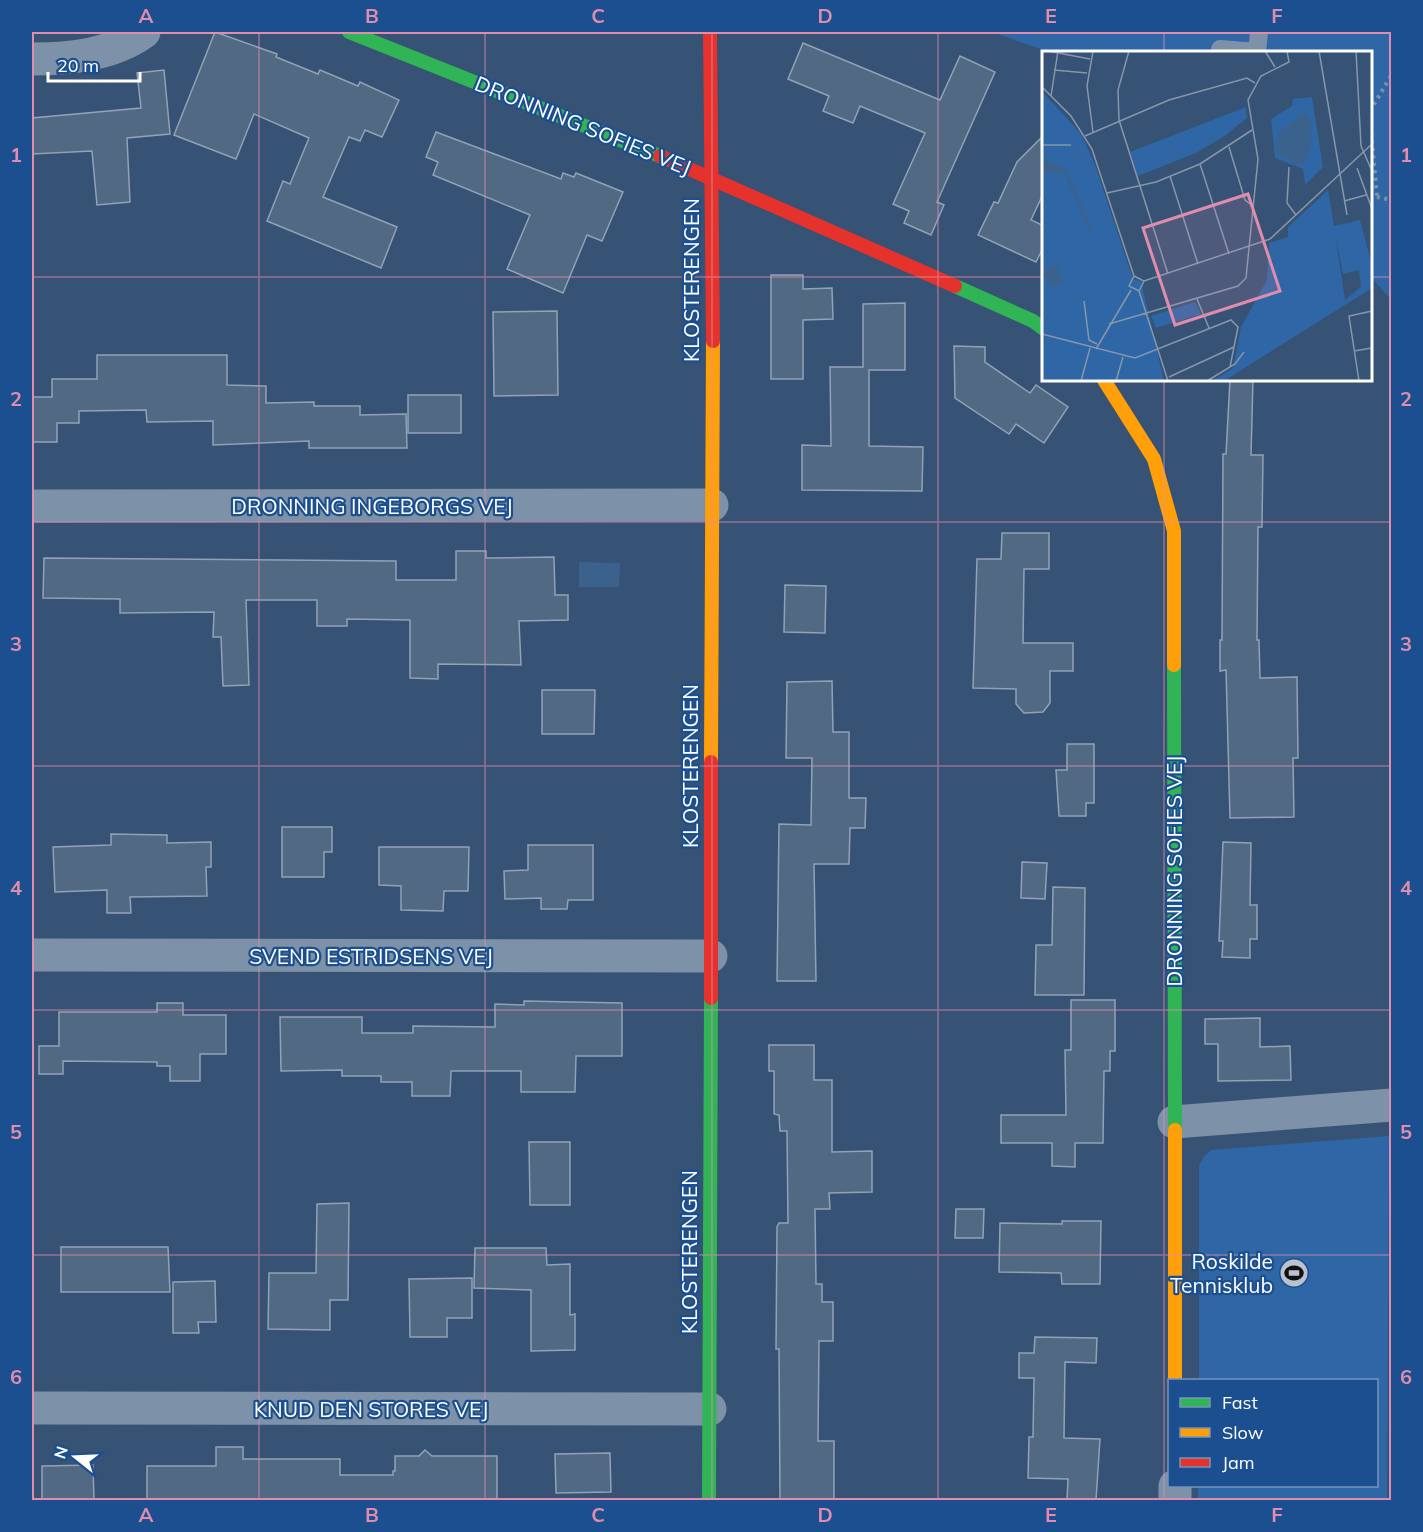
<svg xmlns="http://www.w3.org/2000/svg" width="1423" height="1532" font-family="Mulish,sans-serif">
	<rect width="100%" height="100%" fill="#365274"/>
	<!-- green -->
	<g fill="#2f66a5">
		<path d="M992,32H1391V300L1371,277L1370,52H1049Z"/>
		<path d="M1389,1136L1387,1500H1198V1486H1376V1380H1199V1166L1204,1156L1211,1150Z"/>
	</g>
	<!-- water -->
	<path fill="#3b618d" d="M579,562L620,563L619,587H579Z"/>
	<!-- building -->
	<g fill="#526984" stroke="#92a2b6" stroke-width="1.5">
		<path d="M215,32L277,54L276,57L318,74L320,70L358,86L360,82L399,100L382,137L365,130L360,141L349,137L323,197L397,227L381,268L267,221L283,181L290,184L309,138L254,114L236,159L174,135Z"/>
		<path d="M803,43L940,100L960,56L995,72L937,202L944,205L931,235L904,223L909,211L893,204L925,133L860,106L853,123L823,111L829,96L788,79Z"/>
		<path d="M164,70L170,134L127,138L130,202L97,205L92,151L32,154V118L141,108L137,73Z"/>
		<path d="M436,132L561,179L563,173L574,177L576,173L623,192L602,241L587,235L563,293L507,269L530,215L433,175L438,162L426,157Z"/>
		<path d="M1044,135V192L1031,220L1044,226V246L1036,262L978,235L994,202L998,203L1017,162Z"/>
		<path d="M771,275H803V289L832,288L833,319L803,320V379H771Z"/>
		<path d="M905,303V370H869V446L923,447L922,491L802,490V445L831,446L830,367H863V304Z"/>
		<path d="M557,311L558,395L494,396L493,312Z"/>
		<path d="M954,346L985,347V362L1030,393L1036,385L1068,407L1044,443L1016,424L1009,434L955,398Z"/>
		<path d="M97,355H227V385L266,386V403L314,402V406H360V415L406,414L407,448H309V441L213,445V421L147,422L146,410L79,411V423H57V442H32V397H52V379H97Z"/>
		<path d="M1230,380H1253L1251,455H1263L1262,527H1258L1257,640H1259L1260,678L1297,677L1298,758H1293L1294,817L1230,818L1226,670L1220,671V640H1222L1223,454H1226Z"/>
		<rect x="408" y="395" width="53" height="38"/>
		<path d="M1002,533H1049V569H1024L1023,643H1073V671H1050V703L1043,712L1024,713L1016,704V689L973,688L977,559H1001Z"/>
		<path d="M456,551H486V558L554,557L555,595H568V620L519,621L521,665L438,664V679L410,678V620L347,619V626H317V600H246L249,685L223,686L221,637H213L214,612L120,613V599L43,598L44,558L396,561V580H456Z"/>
		<path d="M785,585L826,586L825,633L784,632Z"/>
		<path d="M832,681L833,732H849V798H866L865,828H850L849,864H814L816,981H777L779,824L811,825L812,758H786L787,682Z"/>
		<path d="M542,690H595L594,734H542Z"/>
		<path d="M1067,744H1094V803H1086V816H1059L1056,770H1067Z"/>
		<path d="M282,827H332V852H324V877H282Z"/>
		<path d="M111,834L167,835V843L211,842V867H206L207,896L130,897L131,913H107V890L55,892L53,847L111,845Z"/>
		<path d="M1223,842L1251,843L1250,905H1257V939H1250V958L1222,957L1223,941H1219Z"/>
		<path d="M528,845H593V900H568L567,909H541V898L505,899L504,871L528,870Z"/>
		<path d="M379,847H469L468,891H444L443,911L401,910V886L379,885Z"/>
		<path d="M1022,862L1047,863L1045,899L1021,898Z"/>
		<path d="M1053,887L1085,888L1084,995H1035L1036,945H1052Z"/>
		<path d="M1071,1000H1115V1051H1110V1071H1104L1103,1143H1075V1167L1052,1166V1143H1001V1115H1066L1065,1050H1071Z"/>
		<path d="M524,1001L622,1003V1056H576L575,1092H521V1071H451L450,1096H412V1082H381V1076H342V1070L281,1071L280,1017H362V1033H413V1026L495,1027V1004L524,1005Z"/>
		<path d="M157,1003H183V1015H226V1054H200V1081H170V1066H157V1062L63,1061V1074H39V1046H59V1012H157Z"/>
		<path d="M1260,1018V1047L1290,1046L1291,1080L1218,1081V1044H1205V1019Z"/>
		<path d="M769,1045H814V1080H832V1152L872,1151V1192L829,1193L830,1209H815L816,1284H822V1302H833V1341H819L818,1441H834V1500H780L779,1349H776L777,1227L779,1223H788L787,1131H780L779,1115L774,1114V1071H769Z"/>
		<path d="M529,1142H570V1205H530Z"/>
		<path d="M349,1203L348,1300H330V1330L268,1329L269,1273H316L317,1204Z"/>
		<path d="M956,1209H984L983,1238H955Z"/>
		<path d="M1062,1221H1101L1100,1284H1062L1061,1273L999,1272L1000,1223L1062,1224Z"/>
		<path d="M61,1247H168L170,1292H61Z"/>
		<path d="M475,1248H546L547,1265L570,1264V1315L575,1314V1350L531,1351V1290L474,1288Z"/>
		<path d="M472,1278V1318H447V1337H410L409,1279Z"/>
		<path d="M215,1281L216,1322H198L199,1333H173V1282Z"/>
		<path d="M1035,1337L1097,1338L1096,1363L1065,1362L1064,1438L1100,1439L1096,1500H1067L1068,1479L1028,1478L1029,1437H1033L1034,1378H1019V1353H1034Z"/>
		<path d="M216,1447H243V1459H340V1475H393V1471H395V1456H419L425,1450L432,1456H497V1500H147V1466H216Z"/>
		<path d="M610,1453L611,1492L556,1493L555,1454Z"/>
		<path d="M93,1465L94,1500H42V1466Z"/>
	</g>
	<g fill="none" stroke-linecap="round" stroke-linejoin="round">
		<!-- path -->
		<g stroke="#7d92a8" stroke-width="4" stroke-dasharray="3 4.5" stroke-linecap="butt">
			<path d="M1370,111L1392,74"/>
			<path d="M1370,118L1377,197"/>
			<path d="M1370,200L1377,197L1392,200"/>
		</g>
		<!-- lane -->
		<path stroke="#7d92a8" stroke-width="18" d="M1220,49L1257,52L1259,32"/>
		<!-- street -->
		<g stroke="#7d92a8" stroke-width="33">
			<path d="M32,59C70,59 112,55 144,32"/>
			<path d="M32,506L712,505"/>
			<path d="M32,955L711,956"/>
			<path d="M1174,1122L1392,1105"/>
			<path d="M32,1408L710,1409"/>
			<path d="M1175,1486V1500"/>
		</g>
		<!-- fast -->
		<g stroke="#30b455" stroke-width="14">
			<path d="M349,32L660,156"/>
			<path d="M955,286L1033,321L1044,329"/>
			<path d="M1174,665L1175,1130"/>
			<path d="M709,1500L711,998"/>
		</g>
		<!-- slow -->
		<g stroke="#ff9f0a" stroke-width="14">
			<path d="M1104,380L1154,459L1174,531V665"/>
			<path d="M711,762L713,341"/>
			<path d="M1175,1130V1380"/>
		</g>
		<!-- jam -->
		<g stroke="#e5322d" stroke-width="14">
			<path d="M710,32L713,341"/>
			<path d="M660,156L955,286"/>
			<path d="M711,998V762"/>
		</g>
	</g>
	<!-- grid -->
	<path fill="none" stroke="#e08cad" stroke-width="1.5" stroke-opacity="0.55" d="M259,32V1500M485,32V1500M712,32V1500M938,32V1500M1164,32V52M32,277H1044M1370,277H1392M1164,380V1500M32,522H1392M32,766H1392M32,1010H1392M32,1255H1392"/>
	<!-- icons -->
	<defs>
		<g id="stadium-disc" transform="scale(1.5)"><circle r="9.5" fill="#b9c2ce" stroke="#1b4f8f"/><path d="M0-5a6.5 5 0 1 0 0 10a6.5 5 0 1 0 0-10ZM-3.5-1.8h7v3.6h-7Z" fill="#111"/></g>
	</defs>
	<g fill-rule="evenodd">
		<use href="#stadium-disc" x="1294" y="1273"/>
	</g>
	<g text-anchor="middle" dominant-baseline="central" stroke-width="4.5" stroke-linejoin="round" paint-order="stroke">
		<!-- street labels -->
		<g font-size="21" fill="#fff" stroke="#1b4f8f">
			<text transform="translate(583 125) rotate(22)">DRONNING SOFIES VEJ</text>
			<text transform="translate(691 280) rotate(-90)">KLOSTERENGEN</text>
			<text x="372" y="506">DRONNING INGEBORGS VEJ</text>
			<text transform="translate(690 766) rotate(-90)">KLOSTERENGEN</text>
			<text transform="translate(1174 871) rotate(-90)">DRONNING SOFIES VEJ</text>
			<text x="371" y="956">SVEND ESTRIDSENS VEJ</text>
			<text transform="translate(689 1252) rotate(-90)">KLOSTERENGEN</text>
			<text x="371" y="1409">KNUD DEN STORES VEJ</text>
		</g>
		<!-- poi labels -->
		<g font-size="21" fill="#fff" stroke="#1b4f8f" text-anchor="end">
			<text x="1273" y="1261">Roskilde<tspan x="1273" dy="24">Tennisklub</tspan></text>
		</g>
	</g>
	<!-- overview -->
	<g transform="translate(1042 51)">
		<rect width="330" height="330" fill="#365274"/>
		<path d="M0,40L39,83L52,111L91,228L99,230L122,330H0ZM270,46L281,116L263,134L261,118L233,107L229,68L250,55L251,48ZM204,56L205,67L181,86L154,102L96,125L88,101ZM286,139L292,175L318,169L330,214V237L182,330H171L191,317L199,276L225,229L227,192L246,186V176ZM293,182L301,223L317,219L319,236L303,249ZM153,251L159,263L114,277L109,265Z" fill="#2f66a5" fill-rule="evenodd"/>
		<path d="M260,63H265L269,69V93L263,112L254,113L238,104L234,97L236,83ZM2,109L25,119L27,123L0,121ZM14,214L22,232L9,236L0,221Z" fill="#3b618d"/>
		<path fill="none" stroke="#3b618d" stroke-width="3" d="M25,125L50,183"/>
		<path fill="none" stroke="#8697ac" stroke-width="1.5" d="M6,0L48,8M51,0L45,35L51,81M87,0L76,39L77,69L126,223M223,0L233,16M277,0L305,164M314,0L319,95L330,120M12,19L45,22M0,36L29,65L50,98L92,225M9,45L16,0M43,85L127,49L205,27L213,32M0,94H29M187,96L203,149L212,156M158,113L187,203M247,116L245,152L254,164M315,117L330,158M128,125L156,213M65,142L114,131L158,113L210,79M302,150L324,144M92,225L87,235L97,240M92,225L102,230L97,240M102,230L228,188L330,93M97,240L126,330M155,248L167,277M42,250L47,289L55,293M67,273L196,235L204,227L216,108L206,49L219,25L247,11L245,0M0,283L93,307L189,269L196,276L188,316M54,298L89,239M312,300L330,297M127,326L192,296M39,330L48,297M74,330L81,306M165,330L193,313L202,301M317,330L307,265L330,260"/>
		<path fill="#e08cad" fill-opacity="0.15" stroke="#e08cad" stroke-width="3" d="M206,143L238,240L133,274L101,177Z"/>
		<rect width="330" height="330" fill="none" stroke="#fff" stroke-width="3"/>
	</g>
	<!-- border -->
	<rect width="1423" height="1532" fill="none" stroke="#1b4f8f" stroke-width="66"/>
	<!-- legend -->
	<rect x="1168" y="1379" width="210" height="108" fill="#1b4f8f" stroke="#7695bc" stroke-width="1.5"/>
	<rect x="1180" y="1398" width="30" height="9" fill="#30b455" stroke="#7695bc" stroke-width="1.5"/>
	<text x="1222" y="1409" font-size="18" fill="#ffffff">Fast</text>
	<rect x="1180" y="1428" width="30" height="9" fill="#ff9f0a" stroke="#7695bc" stroke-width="1.5"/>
	<text x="1222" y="1439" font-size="18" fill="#ffffff">Slow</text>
	<rect x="1180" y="1458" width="30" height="9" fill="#e5322d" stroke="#7695bc" stroke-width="1.5"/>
	<text x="1222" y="1469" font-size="18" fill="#ffffff">Jam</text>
	<!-- north arrow -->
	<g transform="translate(75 1457) rotate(288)" stroke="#1b4f8f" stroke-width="4.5" paint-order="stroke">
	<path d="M0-4.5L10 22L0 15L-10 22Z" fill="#ffffff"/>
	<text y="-9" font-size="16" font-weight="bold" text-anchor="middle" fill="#ffffff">N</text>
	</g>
	<!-- scale -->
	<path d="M48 72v9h92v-9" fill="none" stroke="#ffffff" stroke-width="3"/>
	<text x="57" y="72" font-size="18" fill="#ffffff" stroke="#1b4f8f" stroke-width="4.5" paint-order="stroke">20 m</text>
	<rect x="33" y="33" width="1357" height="1466" fill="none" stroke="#e08cad" stroke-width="2"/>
	<g font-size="20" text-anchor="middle" font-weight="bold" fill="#e08cad">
		<text x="146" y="23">A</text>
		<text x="372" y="23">B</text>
		<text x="598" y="23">C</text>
		<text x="825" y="23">D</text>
		<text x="1051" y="23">E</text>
		<text x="1277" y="23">F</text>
		<text x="16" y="162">1</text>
		<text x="1406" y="162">1</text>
		<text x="16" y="406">2</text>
		<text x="1406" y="406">2</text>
		<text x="16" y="651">3</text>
		<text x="1406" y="651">3</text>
		<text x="16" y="895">4</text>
		<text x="1406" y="895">4</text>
		<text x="16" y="1139">5</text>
		<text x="1406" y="1139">5</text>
		<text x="16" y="1384">6</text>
		<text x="1406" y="1384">6</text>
		<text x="146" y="1522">A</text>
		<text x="372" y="1522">B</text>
		<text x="598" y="1522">C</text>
		<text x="825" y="1522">D</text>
		<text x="1051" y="1522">E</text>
		<text x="1277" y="1522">F</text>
	</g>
</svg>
